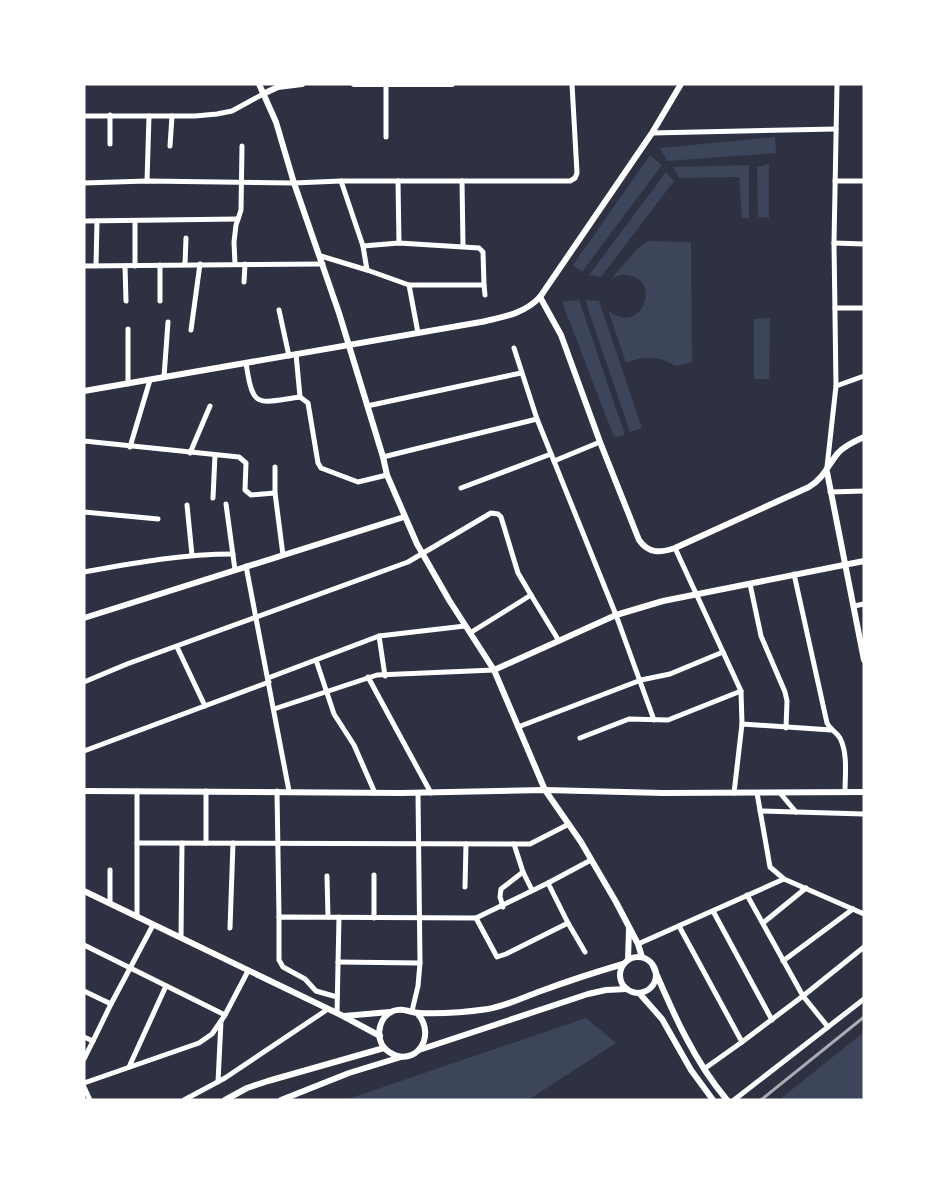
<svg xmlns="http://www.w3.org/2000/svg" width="948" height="1184" font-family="'IBM Plex Sans',sans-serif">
	<rect width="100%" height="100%" fill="#2d3142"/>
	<!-- green -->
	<g fill="#3c4559">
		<path d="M775,137L776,153L667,161L660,148Z"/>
		<path d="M650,155L662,165L582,272L573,265Z"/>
		<path d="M769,164V218L758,217L757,167Z"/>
		<path d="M749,165V218H742L739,177L679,178L673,167Z"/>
		<path d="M666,172L674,181L601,277L589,275Z"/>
		<path d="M648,241L691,242L692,362L676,366C660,356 644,355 626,363L608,310C641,338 663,280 628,275C620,274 615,276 610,280L637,249Z"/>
		<path d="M579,300L625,435L614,437L562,302Z"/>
		<path d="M585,300L599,301L642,428L630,432Z"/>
		<path d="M770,318L769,379H754V319Z"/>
		<path d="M586,1018L616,1043L528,1100H345Z"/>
		<path d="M864,1032V1100H779Z"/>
	</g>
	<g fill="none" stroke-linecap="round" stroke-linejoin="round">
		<!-- minor -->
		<g stroke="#fff" stroke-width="5">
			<path d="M386,85V137"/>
			<path d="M84,116H195L217,114L232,111L265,93"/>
			<path d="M652,133L836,129"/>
			<path d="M110,144V115"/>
			<path d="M170,146L172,116"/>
			<path d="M147,181L149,116"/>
			<path d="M398,181L399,243"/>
			<path d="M462,181L463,246"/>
			<path d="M835,181H864"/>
			<path d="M84,183L147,181L294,183L341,181H570L575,178L577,173L572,84"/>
			<path d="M84,221L238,219"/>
			<path d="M834,243L864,244"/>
			<path d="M363,246L399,243L479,248L483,252L484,285"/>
			<path d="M321,256L367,270L363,246L341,181"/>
			<path d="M185,264L186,238"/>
			<path d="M235,264L234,242L236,225L241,210L242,146"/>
			<path d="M84,266L323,264"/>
			<path d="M96,266L97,221"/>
			<path d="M125,266L126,301"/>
			<path d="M135,266V221"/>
			<path d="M367,270L409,285"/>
			<path d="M244,282L245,264"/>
			<path d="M160,301V265"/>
			<path d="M835,308H864"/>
			<path d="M279,310L289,356"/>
			<path d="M191,330L200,264"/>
			<path d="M418,333L409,285H484L485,295"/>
			<path d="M246,363C253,410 257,403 300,397L296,354"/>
			<path d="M164,377L168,322"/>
			<path d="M128,384V329"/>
			<path d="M836,386L864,376"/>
			<path d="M300,397L308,403L318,463L321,468L358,482L387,475"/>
			<path d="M367,406L521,373"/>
			<path d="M537,419L616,615L654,720"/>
			<path d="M84,441L239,457L246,463L245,490L251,495L275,493V467"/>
			<path d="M130,447L150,380"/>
			<path d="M190,453L210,406"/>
			<path d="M383,457L537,419L514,348"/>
			<path d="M554,461L600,442"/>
			<path d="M827,467L836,386L834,243L837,84"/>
			<path d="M461,488L551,454"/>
			<path d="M830,492L864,491"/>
			<path d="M275,493L283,555"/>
			<path d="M213,498L215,455"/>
			<path d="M226,504L235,570"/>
			<path d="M187,505L192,555"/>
			<path d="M84,512L158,519"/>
			<path d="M675,548L741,691L742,724L734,793"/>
			<path d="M246,566L289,791"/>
			<path d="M84,572C134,563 182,554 233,554"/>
			<path d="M794,574L827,723C830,730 836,731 840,738C848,754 845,774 845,792"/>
			<path d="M750,584L761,636L785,692L787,701L786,728"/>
			<path d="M854,606L864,604"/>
			<path d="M470,633L531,595L559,641"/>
			<path d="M379,636L385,676"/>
			<path d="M177,647L205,706"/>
			<path d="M316,660L334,714L354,745L375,793"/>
			<path d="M368,677L431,793"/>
			<path d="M268,678L379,636L465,626"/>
			<path d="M84,682L127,664L408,562L491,513L498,514L501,517L518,573L531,595"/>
			<path d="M274,709L377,675L494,670"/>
			<path d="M742,724L831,730"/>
			<path d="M518,727L641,680L670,674L723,652"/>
			<path d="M580,738L629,719L668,720L741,691"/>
			<path d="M84,751L269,682"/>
			<path d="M206,791V843"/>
			<path d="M277,791L279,917"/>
			<path d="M757,793L770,867L784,879L864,914"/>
			<path d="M780,793L796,812"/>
			<path d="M760,811L864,814"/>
			<path d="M137,843L530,844L569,824"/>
			<path d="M514,844L523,872L532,890"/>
			<path d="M327,876L328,917"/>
			<path d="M465,887L466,844"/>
			<path d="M747,895L803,996L864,947"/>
			<path d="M110,903V870"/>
			<path d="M503,907L500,897L501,889L523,872"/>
			<path d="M713,911L772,1020"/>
			<path d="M137,917V791"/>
			<path d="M374,918V875"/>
			<path d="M476,918L497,957L506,954L568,923L585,952"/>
			<path d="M568,923L548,883L591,860"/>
			<path d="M763,923L806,888"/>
			<path d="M679,926L742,1042L704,1069"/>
			<path d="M230,928L233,843"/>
			<path d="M181,938L182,843"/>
			<path d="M638,944L784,879"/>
			<path d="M84,945L225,1015L248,971"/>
			<path d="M783,961L853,909"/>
			<path d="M338,962L420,963"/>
			<path d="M84,991L111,1004L153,925"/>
			<path d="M337,997L316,991L305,979L283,967L279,960V917L476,918L548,883"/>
			<path d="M412,1011L418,986L420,963L418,793"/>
			<path d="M337,1013L339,917"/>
			<path d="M84,1037L93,1041L111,1004"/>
			<path d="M742,1042L803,996L828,1027"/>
			<path d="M84,1059L93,1041"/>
			<path d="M129,1067L166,986"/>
			<path d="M218,1082L221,1021"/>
			<path d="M84,1083L199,1043L212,1034L225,1015"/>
			<path d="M84,1087L90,1100"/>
			<path d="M184,1100L225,1078L328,1009"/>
			<path d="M734,1100L864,999"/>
		</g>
		<!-- tertiary -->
		<g stroke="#fff" stroke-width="6">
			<path d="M259,84L276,122L294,183L339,313L383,457L387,475L417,544L449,600L494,670L545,790L581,842L616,902L638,944L642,957"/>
			<path d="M354,84H452"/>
			<path d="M265,93L278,87L302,84"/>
			<path d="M540,297L561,335L600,442L639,540C649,554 660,553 675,548L809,487C824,478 828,465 838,453C845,445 855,441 864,437"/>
			<path d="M84,391L481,322C503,317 524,314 540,297L652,133L681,84"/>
			<path d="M827,472L864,660"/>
			<path d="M84,618L404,517"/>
			<path d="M494,670L616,615L663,601L864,561"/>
			<path d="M84,791L401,793L545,790L663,793L864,792"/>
			<path d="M84,891L343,1016L380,1036"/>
			<circle cx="638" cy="975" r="18"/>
			<path d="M628,960L629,929"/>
			<path d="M653,966C673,1013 694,1061 727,1100"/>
			<path d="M639,993L662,1019L691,1070L713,1100"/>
			<path d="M417,1013C438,1036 415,1069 389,1052C374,1042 377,1018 393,1011C403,1007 410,1013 420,1013C442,1014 467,1012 488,1009C506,1006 524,997 541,991C568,981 596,972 623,964"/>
			<path d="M344,1016L390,1012"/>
			<path d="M419,1050L588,994L606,990L627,989"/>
			<path d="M225,1100L247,1088L268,1081L384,1048"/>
			<path d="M281,1100L349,1073L401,1057"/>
		</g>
		<!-- rail -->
		<path stroke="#abadb3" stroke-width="3" d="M761,1100L864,1017"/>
	</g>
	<!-- border -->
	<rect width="948" height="1184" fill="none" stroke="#ffffff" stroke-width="171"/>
</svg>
